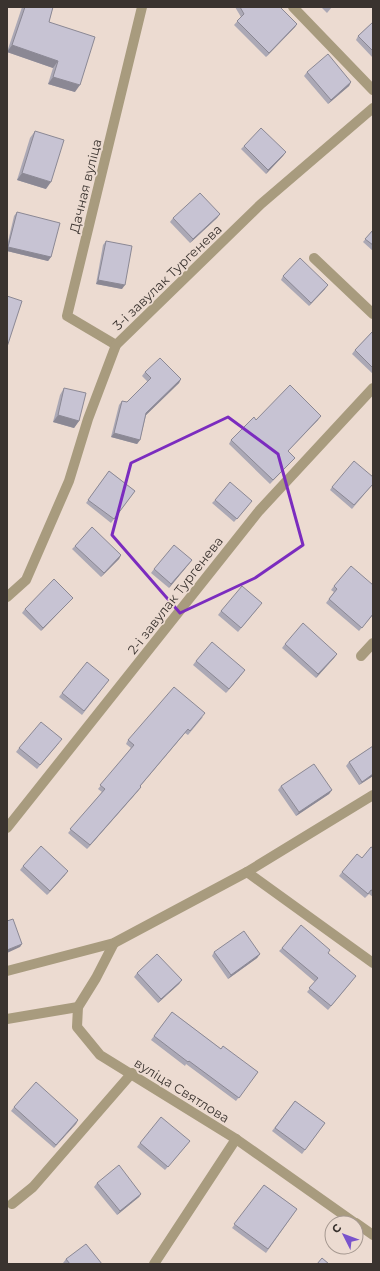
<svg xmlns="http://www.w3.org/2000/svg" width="380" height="1271" font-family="Montserrat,sans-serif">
	<rect width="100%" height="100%" fill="#ecdbd1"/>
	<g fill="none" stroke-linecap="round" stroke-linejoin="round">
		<!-- minor -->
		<g stroke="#a89b7e" stroke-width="10">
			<path d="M293,7L373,90"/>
			<path d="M314,258L373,314"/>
			<path d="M116,345L67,316L142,7"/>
			<path d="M7,597L26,580L69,481L88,419L116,345L261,204L373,108"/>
			<path d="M361,656L373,643"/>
			<path d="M7,828L259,511L373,388"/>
			<path d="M247,872L373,963"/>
			<path d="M114,943L96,978L78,1007L77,1027L100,1055L236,1139L355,1223"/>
			<path d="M7,971L114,943L247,872L373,795"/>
			<path d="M7,1019L78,1007"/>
			<path d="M12,1204L33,1187L132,1073"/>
			<path d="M356,1223L373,1235"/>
			<path d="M154,1264L236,1139"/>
		</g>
	</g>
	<!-- wall -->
	<g fill="#aba8b5">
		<path d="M22,7H53L49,22L75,92L48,84L53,68L7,52Z"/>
		<path d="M235,7H280L297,24L295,27L266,57L234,25L241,17Z"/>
		<path d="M321,7H332L327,13Z"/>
		<path d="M373,22V58L356,40L358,36Z"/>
		<path d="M307,72L351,82L349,86L328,104L304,76Z"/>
		<path d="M35,131L46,189L17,180L30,138Z"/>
		<path d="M244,146L286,152L283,156L266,174L241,149Z"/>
		<path d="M17,212L51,257L48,261L7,251V246L14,216Z"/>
		<path d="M220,214L217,218L190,243L170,222L173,218Z"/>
		<path d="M373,230V251L363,242Z"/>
		<path d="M106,241L122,289L96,284L103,245Z"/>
		<path d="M283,276L325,289L309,306L281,280Z"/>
		<path d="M373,331V374L352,354L355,350Z"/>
		<path d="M145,372L181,379L179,383L146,415L140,440L137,444L111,437L119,405L122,401L127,402L148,382L142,376Z"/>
		<path d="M64,388L79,421L74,428L53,422L60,395Z"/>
		<path d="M256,420H318L288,451L292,461L270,484L229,444L231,440Z"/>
		<path d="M109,471L135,491L111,523L86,503Z"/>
		<path d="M373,477V484L352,509L330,490L332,487Z"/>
		<path d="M215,500L249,505L234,522L212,503Z"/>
		<path d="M75,546L121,555L119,559L101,577L72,549Z"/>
		<path d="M192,560L169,588L151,573L154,569Z"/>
		<path d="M334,586L373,615L359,631L326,603L334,592L331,590Z"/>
		<path d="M70,601L41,631L22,613L25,609Z"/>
		<path d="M259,607L238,632L218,615L221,611Z"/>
		<path d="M285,644L337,654L334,658L316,678L282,648Z"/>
		<path d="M196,661L242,674L226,693L193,665Z"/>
		<path d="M109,680L82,715L59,697L62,693Z"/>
		<path d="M203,717L188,735L185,733L140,786L138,791L87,849L68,833L102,792L98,789L131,748L126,744L128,740Z"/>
		<path d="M59,743L37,769L16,752L19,748Z"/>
		<path d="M373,746V776L359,785L346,766L349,762Z"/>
		<path d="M281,786L332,790L329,794L296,816L278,790Z"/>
		<path d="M373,848V897L369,894L365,898L339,876L342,872L362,858Z"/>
		<path d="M23,866L65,875L47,895L20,870Z"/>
		<path d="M282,948L328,953L353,980L328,1010L307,992L315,982L279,951Z"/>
		<path d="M214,952L260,954L257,958L228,979L212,956Z"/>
		<path d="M137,973L182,980L179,984L158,1003L134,977Z"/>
		<path d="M172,1012L221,1049L258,1072L236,1101L186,1064L185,1066L151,1040Z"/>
		<path d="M295,1101L325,1123L302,1154L272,1131Z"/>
		<path d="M14,1107L78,1120L54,1148L11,1111Z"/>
		<path d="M190,1141L165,1170L137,1147L140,1143Z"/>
		<path d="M97,1183L141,1194L139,1197L117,1215L94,1187Z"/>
		<path d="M264,1185L297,1209L266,1253L232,1228Z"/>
		<path d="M66,1259L102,1264H64L63,1263Z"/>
	</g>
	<!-- shaded-wall -->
	<g fill="#8b8894">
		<path d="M297,24L295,27L266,57L269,53Z"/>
		<path d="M12,45L58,61L53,68L7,52Z"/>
		<path d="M53,77L80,85L75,92L48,84Z"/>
		<path d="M351,82L349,86L328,104L331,100Z"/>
		<path d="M286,152L283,156L266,174L268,170Z"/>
		<path d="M22,173L51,182L46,189L17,180Z"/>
		<path d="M220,214L217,218L190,243L193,239Z"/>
		<path d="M8,247L51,257L48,261L7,251V249Z"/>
		<path d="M98,280L125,285L122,289L96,284Z"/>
		<path d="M328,285L325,289L309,306L311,303Z"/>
		<path d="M181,379L179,383L144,417L146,413Z"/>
		<path d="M58,415L79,421L74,428L53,422Z"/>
		<path d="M321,416L318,420L285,454L288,451Z"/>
		<path d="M114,433L140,440L137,444L111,437Z"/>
		<path d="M121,555L119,559L101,577L104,573Z"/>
		<path d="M192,560L189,564L169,588L171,584Z"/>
		<path d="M73,598L70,601L41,631L43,628Z"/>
		<path d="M337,654L334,658L316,678L318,674Z"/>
		<path d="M245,670L242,674L226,693L229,689Z"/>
		<path d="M188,729L185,733L137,790L140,786Z"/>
		<path d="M373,774V776L359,785L362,782Z"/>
		<path d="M141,787L138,791L87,849L90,845Z"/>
		<path d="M332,790L329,794L296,816L299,812Z"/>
		<path d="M68,871L65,875L47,895L50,891Z"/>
		<path d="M22,944L20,947L7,953V950Z"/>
		<path d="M260,954L257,958L228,979L231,975Z"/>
		<path d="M182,980L179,984L158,1003L161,999Z"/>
		<path d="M78,1120L76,1124L54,1148L56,1145Z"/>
		<path d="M141,1194L139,1197L117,1215L120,1211Z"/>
	</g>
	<!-- building -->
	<g fill="#c7c3d3" stroke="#8b8894">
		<path d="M25,7H53L49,22L95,37L80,85L53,77L58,61L12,45Z"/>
		<path d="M240,7H280L297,24L269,53L237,21L244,14Z"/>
		<path d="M373,22V51L358,36Z"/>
		<path d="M328,54L351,82L331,100L307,72Z"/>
		<path d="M261,128L286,152L268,170L244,146Z"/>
		<path d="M35,131L64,140L51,182L22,173Z"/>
		<path d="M200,193L220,214L193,239L173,218Z"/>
		<path d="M17,212L60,223L51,257L8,247Z"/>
		<path d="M373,230V245L365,239Z"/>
		<path d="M106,241L132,246L125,285L98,280Z"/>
		<path d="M300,258L328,285L311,303L283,276Z"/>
		<path d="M7,296L22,301L7,347Z"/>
		<path d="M373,331V368L355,350Z"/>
		<path d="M160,358L181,379L146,413L140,440L114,433L122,401L127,402L151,378L145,372Z"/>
		<path d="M290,385L321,416L288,451L295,458L273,480L231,440L254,417L256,420Z"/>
		<path d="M64,388L86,393L79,421L58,415Z"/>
		<path d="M354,461L373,477V484L354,505L332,487Z"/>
		<path d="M109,471L135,491L114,519L88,500Z"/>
		<path d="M230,482L252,501L237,519L215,500Z"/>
		<path d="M92,527L121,555L104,573L75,546Z"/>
		<path d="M174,545L192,560L171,584L154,569Z"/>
		<path d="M351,566L373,585V614L362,628L329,599L337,589L334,586Z"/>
		<path d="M54,579L73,598L43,628L25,609Z"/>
		<path d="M242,586L262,603L241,628L221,611Z"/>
		<path d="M303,623L337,654L318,674L285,644Z"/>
		<path d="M212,642L245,670L229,689L196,661Z"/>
		<path d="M87,662L109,680L84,711L62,693Z"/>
		<path d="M174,687L205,713L190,731L188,729L140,786L141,787L90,845L70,829L105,789L100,785L134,745L128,740Z"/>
		<path d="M41,722L62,739L40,765L19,748Z"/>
		<path d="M373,746V774L362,782L349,762Z"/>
		<path d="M314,764L332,790L299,812L281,786Z"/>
		<path d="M41,846L68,871L50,891L23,866Z"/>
		<path d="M371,847L373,848V891L371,890L368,894L342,872L357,854L362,858Z"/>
		<path d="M13,919L22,944L7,950V921Z"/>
		<path d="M301,925L330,950L328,953L356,976L331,1006L309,988L318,978L282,948Z"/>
		<path d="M244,931L260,954L231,975L214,952Z"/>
		<path d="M157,954L182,980L161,999L137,973Z"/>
		<path d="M172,1012L221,1049L223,1046L258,1072L239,1098L189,1061L188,1062L154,1036Z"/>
		<path d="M36,1082L78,1120L56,1145L14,1107Z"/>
		<path d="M295,1101L325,1123L305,1150L275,1128Z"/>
		<path d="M161,1117L190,1141L168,1167L140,1143Z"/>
		<path d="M119,1165L141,1194L120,1211L97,1183Z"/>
		<path d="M264,1185L297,1209L268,1249L234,1224Z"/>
		<path d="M86,1244L102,1264H70L66,1259Z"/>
		<path d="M322,1258L329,1264H317Z"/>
	</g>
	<!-- marked area -->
	<path fill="none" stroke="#7b2cbf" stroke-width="3" stroke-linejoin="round" d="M228,417L278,454L303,545L255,578L180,613L112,535L131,463Z"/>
	<g text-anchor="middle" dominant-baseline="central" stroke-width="3.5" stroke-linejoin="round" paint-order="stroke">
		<!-- street labels -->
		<g font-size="13" fill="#3a332f" stroke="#ecdbd1">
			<text transform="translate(85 186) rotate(-76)">Дачная вуліца</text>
			<text transform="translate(167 277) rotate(-44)">3-і завулак Тургенева</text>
			<text transform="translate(175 595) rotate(-52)">2-і завулак Тургенева</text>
			<text transform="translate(182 1090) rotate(32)">вуліца Святлова</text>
		</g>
	</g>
	<!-- border -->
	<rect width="380" height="1271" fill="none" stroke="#3a332f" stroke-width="16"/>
	<!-- north arrow -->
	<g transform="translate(344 1235) rotate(312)"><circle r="19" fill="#ecdbd1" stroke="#a59890"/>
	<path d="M0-3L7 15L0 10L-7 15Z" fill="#7953cc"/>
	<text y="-6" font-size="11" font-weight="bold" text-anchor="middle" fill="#3a332f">С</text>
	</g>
</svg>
